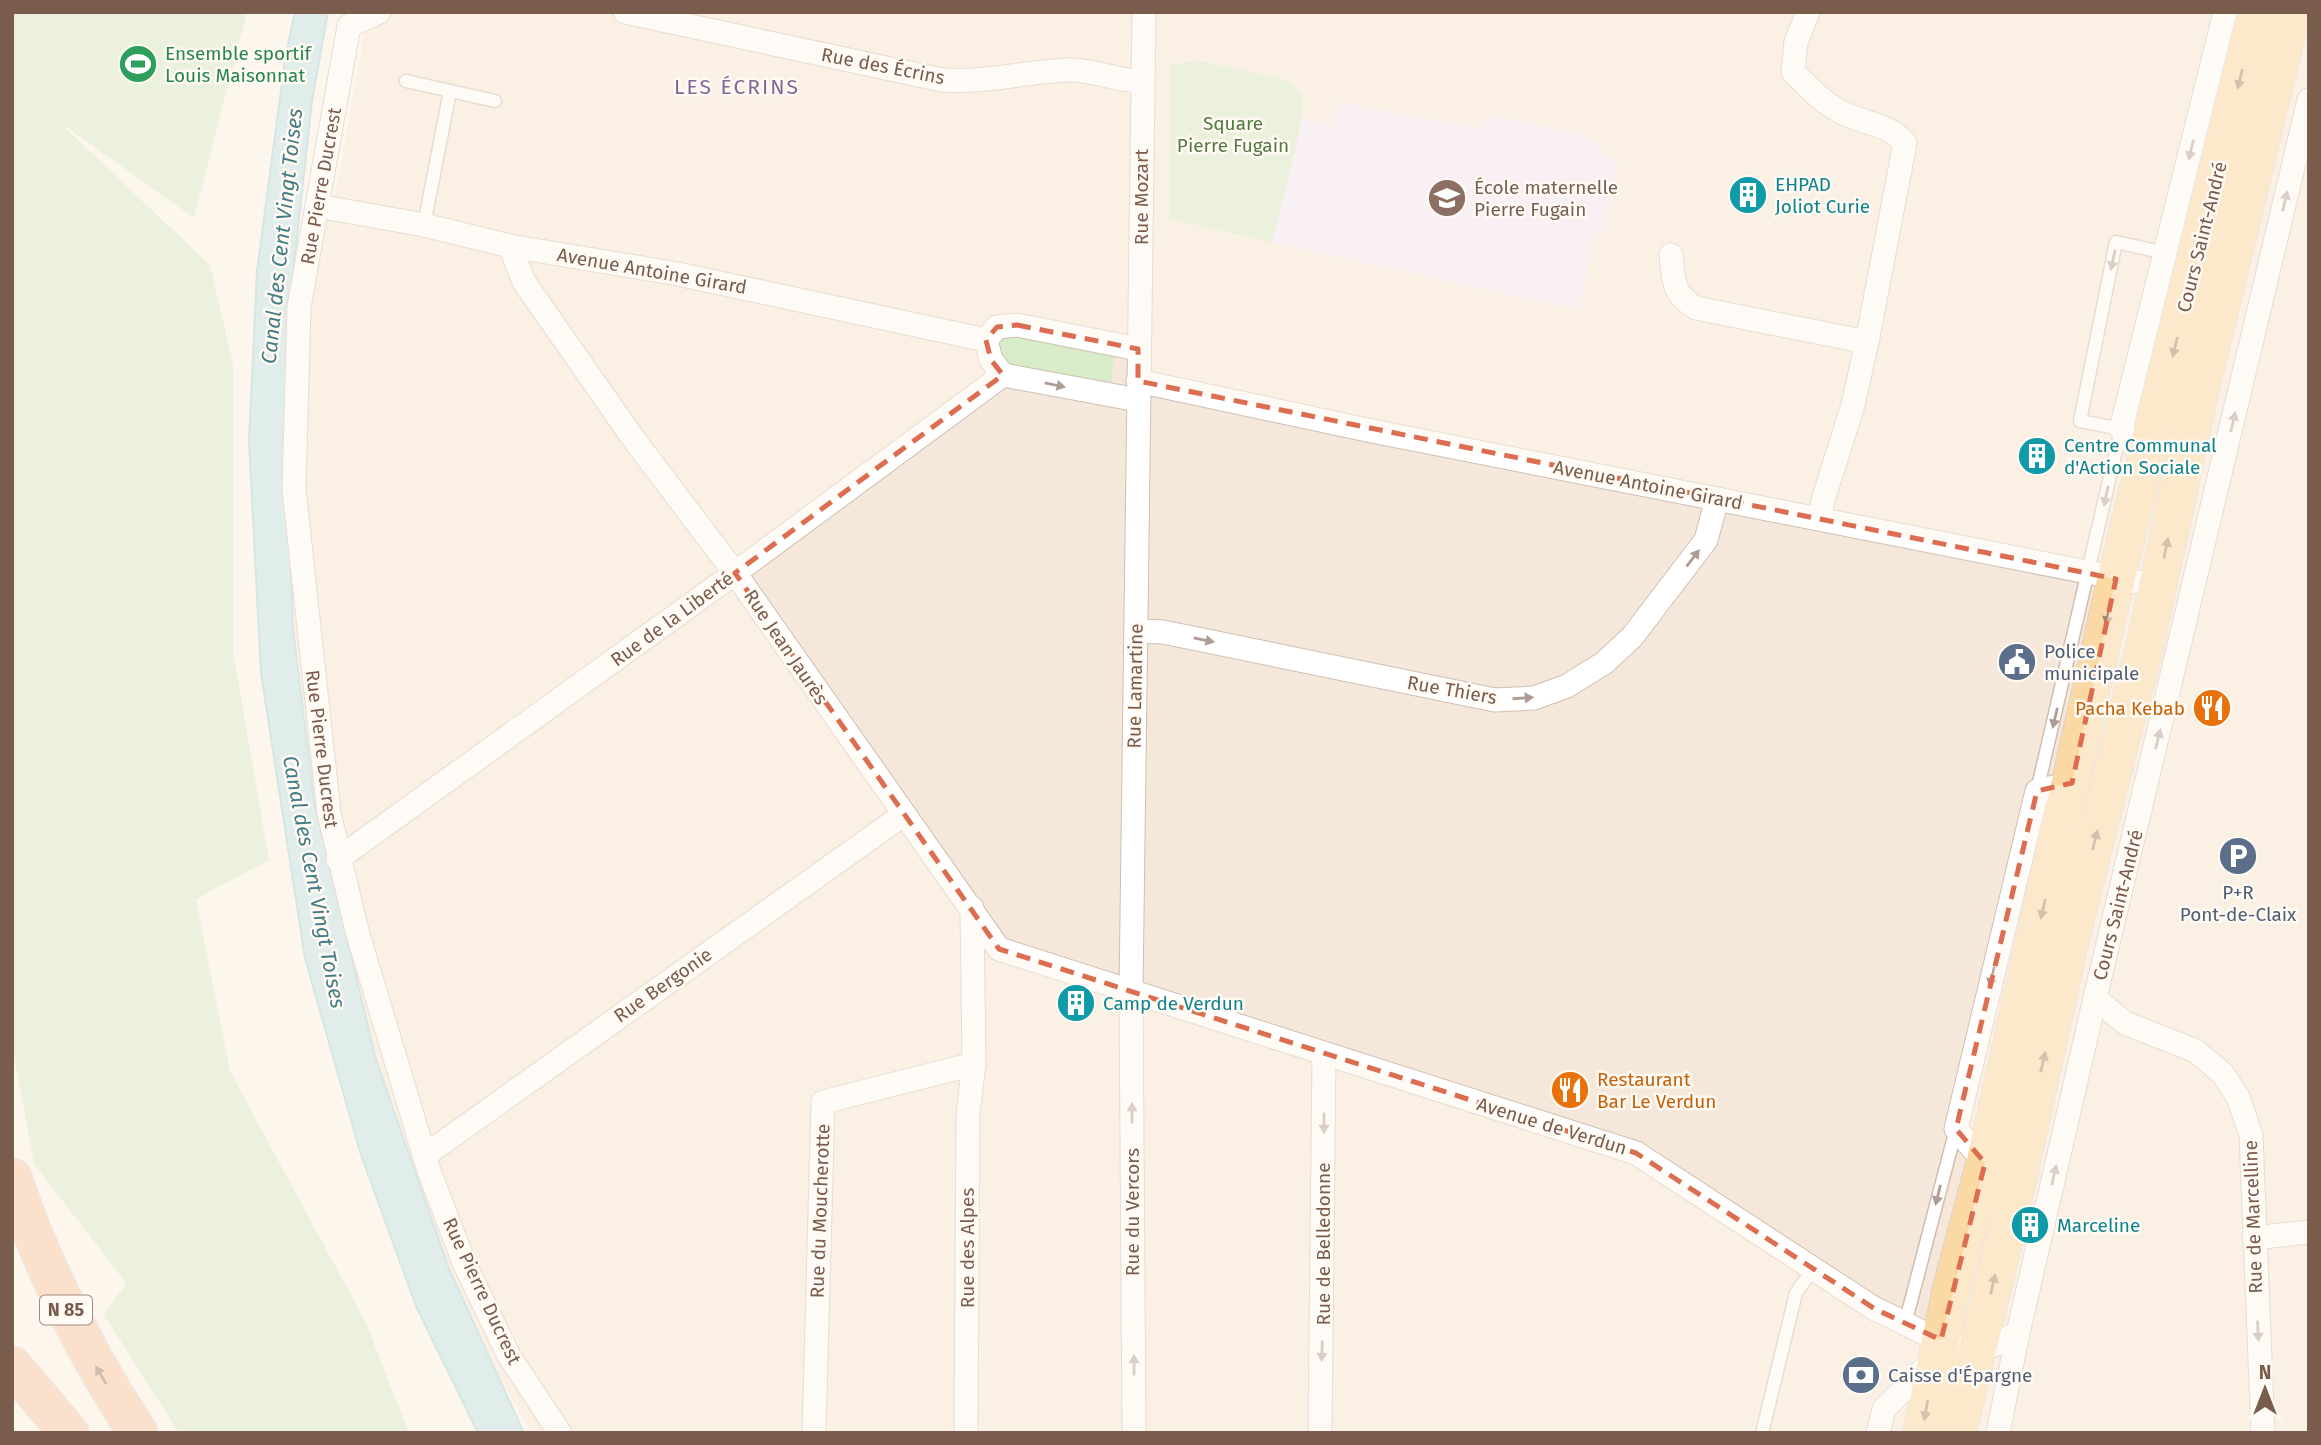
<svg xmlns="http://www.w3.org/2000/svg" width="2321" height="1445" font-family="'Fira Sans',sans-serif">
	<rect width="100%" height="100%" fill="#fdf6ec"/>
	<!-- residential -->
	<path fill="#f5e8da" d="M368,12H2309V1433H531L494,1367L449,1269L376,1060L314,801L293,630L288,477L321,239L339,178Z"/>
	<!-- education -->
	<path fill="#f3e8fa" d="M1337,102L1481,129L1488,115L1582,134L1617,163L1604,233H1595L1579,310L1272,242L1302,119L1332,126Z"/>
	<!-- green -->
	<g fill="#d8ecc9">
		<path d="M12,12H247L194,218L59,122L210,265L233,364V651L269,860L196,899L230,1071L366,1323L409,1433H179L104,1315L126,1283L34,1164L12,1045Z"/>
		<path d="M1201,61L1285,80C1291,83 1297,87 1301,94C1309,113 1278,216 1272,242L1169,219L1171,64Z"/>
		<path d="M1011,331L1115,353L1110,390L1008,370L996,344Z"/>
	</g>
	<!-- water -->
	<path fill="#bfe3e8" stroke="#a5d3da" stroke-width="2" d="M295,12H328L312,101L290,300L288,477L293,630L314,801L376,1060L449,1269L524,1433H478L416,1306L360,1152L305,958L261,673L249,441L257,271L286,53Z"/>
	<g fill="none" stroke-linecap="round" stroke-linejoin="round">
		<!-- service casing -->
		<g stroke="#d1beb0" stroke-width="15">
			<g id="service">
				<path d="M406,81L495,101"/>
				<path d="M424,225L450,91"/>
				<path d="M2037,791L2121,429L2080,421L2116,242L2165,253"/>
				<path d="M1905,1324L1956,1129"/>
				<path d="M1762,1433L1796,1293L1813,1269"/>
			</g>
		</g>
		<!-- minor casing -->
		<g stroke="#d1beb0" stroke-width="25">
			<g id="minor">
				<path d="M379,12L349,26L299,307L294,489L329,813L357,931L429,1171L465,1265L509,1356L560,1433"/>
				<path d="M625,12L942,80C988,83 1023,72 1067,70C1093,69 1116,81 1142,81"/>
				<path d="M1808,12L1796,42L1793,72C1809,88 1824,104 1845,114C1865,123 1892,126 1905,143L1867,342"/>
				<path d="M318,206L424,225L510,246L678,274L986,340"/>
				<path d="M510,246L524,282L635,441L735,573L999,949L1636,1153L1875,1309C1900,1319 1952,1352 1977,1350C1990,1349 2006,1338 2018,1333"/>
				<path d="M1671,255C1674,282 1672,293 1696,308L1867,342L1853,405L1823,500L1820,519"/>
				<path d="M986,340L991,360L1003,375L1138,400"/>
				<path d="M986,340L997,327L1017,325L1138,349"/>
				<path d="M1138,381L1372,431L2158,586"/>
				<path d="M2146,461L2121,429L2225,12"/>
				<path d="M1136,631L1163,632L1495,700L1534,698L1567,686L1604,663L1632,637L1706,540L1717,499"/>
				<path d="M338,859L735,573L1003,375"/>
				<path d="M2095,998L2125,1023L2196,1051L2223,1074L2238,1097L2251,1135L2263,1433"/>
				<path d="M424,1156L903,815"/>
				<path d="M1985,1163L1956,1129L2037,791L2072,783"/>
				<path d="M2254,1238L2309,1232"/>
				<path d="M814,1433L823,1102L974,1064"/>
				<path d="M966,1433L968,1113L974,1064L972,908"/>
				<path d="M1134,1433L1131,992L1144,12"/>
				<path d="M1320,1433L1324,1055"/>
				<path d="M1878,1433L1884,1409L1935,1358"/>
				<path d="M1998,1433L2018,1333L2095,998L2309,100"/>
			</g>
		</g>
		<!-- primary casing -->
		<g stroke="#dad1cd" stroke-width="39">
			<g id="primary">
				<path d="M1922,1433L1951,1290L1985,1163L2116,579L2257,12"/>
				<path d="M1957,1433L2004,1241L2072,932L2146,641L2199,395L2292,12"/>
			</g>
		</g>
		<!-- trunk casing -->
		<g stroke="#dad1cd" stroke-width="41">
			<g id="trunk">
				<path d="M12,1178C43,1269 85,1352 138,1433"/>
				<path d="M12,1366L69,1433"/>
			</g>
		</g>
		<!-- service -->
		<use href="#service" stroke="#fff" stroke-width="12"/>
		<!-- minor -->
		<use href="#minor" stroke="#fff" stroke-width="23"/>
		<!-- primary -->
		<use href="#primary" stroke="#fbd9a5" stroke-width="37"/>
		<!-- trunk -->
		<use href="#trunk" stroke="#f9c8a4" stroke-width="38"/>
	</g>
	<!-- one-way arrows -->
	<defs><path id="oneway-solid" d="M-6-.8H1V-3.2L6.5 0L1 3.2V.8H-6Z" transform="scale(1.75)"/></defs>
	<g fill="#a18267">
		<use href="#oneway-solid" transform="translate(2240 79) rotate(104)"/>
		<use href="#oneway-solid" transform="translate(2175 347) rotate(104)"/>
		<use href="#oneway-solid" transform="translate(2166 548) rotate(-78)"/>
		<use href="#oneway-solid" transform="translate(2108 615) rotate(102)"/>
		<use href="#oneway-solid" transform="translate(2095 840) rotate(-76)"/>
		<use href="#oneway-solid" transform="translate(2043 909) rotate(103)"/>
		<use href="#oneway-solid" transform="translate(2043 1062) rotate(-77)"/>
		<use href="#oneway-solid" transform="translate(1993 1284) rotate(-77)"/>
		<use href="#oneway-solid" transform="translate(1926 1410) rotate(100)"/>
	</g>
	<g fill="#af9d94">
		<use href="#oneway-solid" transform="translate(2191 150) rotate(104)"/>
		<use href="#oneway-solid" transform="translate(2285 201) rotate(-77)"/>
		<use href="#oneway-solid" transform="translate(2113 260) rotate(102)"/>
		<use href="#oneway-solid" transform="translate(1055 385) rotate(11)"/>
		<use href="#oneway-solid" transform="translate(2233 422) rotate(-77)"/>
		<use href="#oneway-solid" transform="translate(2106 496) rotate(102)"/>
		<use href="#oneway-solid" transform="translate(1693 558) rotate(-52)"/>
		<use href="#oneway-solid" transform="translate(1204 640) rotate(12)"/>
		<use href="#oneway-solid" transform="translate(1523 698) rotate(-4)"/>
		<use href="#oneway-solid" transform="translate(2055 718) rotate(103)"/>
		<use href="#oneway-solid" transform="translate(2158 739) rotate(-76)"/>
		<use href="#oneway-solid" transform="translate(1992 977) rotate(104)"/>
		<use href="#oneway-solid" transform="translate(1132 1113) rotate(-90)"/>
		<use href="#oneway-solid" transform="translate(1324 1123) rotate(90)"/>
		<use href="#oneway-solid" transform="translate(2054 1175) rotate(-77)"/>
		<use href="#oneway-solid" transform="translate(1938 1195) rotate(104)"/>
		<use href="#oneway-solid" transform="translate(2258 1331) rotate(87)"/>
		<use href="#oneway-solid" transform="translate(1322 1351) rotate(92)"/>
		<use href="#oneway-solid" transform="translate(1134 1365) rotate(-90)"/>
	</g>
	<use fill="#9a7763" href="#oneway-solid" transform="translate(101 1375) rotate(-120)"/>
	<!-- marked area -->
	<path d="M0 0H2321V1445H0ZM1017,325L1138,349V381L2116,579L2072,783L2037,791L1956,1129L1985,1163L1941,1340L1875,1309L1636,1153L999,949L735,573L1003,375L991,360L986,340L997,327Z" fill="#fdf6ec" fill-opacity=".55" fill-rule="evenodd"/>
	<path fill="none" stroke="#dc6d51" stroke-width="5" stroke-dasharray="14 9" stroke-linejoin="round" d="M1017,325L1138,349V381L2116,579L2072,783L2037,791L1956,1129L1985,1163L1941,1340L1875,1309L1636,1153L999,949L735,573L1003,375L991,360L986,340L997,327Z"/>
	<!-- icons -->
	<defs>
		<g id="stadium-disc" transform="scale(2.0125)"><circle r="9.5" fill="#2e9e5b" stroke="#fffaf3"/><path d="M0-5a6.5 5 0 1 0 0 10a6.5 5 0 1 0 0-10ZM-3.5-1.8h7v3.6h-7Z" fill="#fff"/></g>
		<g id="building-disc" transform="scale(2.0125)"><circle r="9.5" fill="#0f9aa8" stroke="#fffaf3"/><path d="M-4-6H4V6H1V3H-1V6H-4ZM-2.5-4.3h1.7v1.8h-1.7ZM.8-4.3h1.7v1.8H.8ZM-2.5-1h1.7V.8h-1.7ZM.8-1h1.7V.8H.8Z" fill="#fff"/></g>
		<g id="school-disc" transform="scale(2.0125)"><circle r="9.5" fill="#8d6e63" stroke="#fffaf3"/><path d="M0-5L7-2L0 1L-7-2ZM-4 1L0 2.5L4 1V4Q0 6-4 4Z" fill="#fff"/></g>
		<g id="civic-disc" transform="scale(2.0125)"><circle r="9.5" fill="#5c6f8a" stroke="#fffaf3"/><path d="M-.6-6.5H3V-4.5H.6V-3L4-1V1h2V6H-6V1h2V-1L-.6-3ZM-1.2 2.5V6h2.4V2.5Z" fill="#fff"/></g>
		<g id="restaurant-disc" transform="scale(2.0125)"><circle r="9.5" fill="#e8710a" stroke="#fffaf3"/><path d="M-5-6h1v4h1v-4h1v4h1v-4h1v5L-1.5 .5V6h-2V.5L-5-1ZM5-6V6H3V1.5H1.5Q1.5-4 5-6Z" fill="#fff"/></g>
		<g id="parking-disc" transform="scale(2.0125)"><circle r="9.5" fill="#5c6f8a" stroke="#fffaf3"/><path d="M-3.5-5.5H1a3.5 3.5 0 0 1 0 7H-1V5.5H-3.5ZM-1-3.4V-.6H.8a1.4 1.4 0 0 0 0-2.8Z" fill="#fff"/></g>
		<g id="bank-disc" transform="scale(2.0125)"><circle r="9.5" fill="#5c6f8a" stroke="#fffaf3"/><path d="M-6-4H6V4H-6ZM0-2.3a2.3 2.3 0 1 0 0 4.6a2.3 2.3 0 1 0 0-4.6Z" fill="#fff"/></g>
	</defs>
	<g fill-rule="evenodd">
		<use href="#stadium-disc" x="138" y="64"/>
		<use href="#building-disc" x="1748" y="195"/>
		<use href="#school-disc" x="1447" y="198"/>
		<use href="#building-disc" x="2037" y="456"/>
		<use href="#civic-disc" x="2017" y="662"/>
		<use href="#restaurant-disc" x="2212" y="708"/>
		<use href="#parking-disc" x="2238" y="856"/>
		<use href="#building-disc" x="1076" y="1003"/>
		<use href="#restaurant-disc" x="1570" y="1090"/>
		<use href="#building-disc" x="2030" y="1225"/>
		<use href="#bank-disc" x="1861" y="1375"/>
	</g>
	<g text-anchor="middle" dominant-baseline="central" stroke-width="5" stroke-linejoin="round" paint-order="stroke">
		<!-- shield labels -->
		<rect fill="#fffaf3" stroke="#a28b7f" stroke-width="2" x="40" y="1295.5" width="52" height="29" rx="5"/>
		<g font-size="18" font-weight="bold" fill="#7a5c4d">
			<text x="66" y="1310">N 85</text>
		</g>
		<!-- leisure labels -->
		<g font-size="19" fill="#27864d" stroke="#fffaf3" text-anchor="start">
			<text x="165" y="53">Ensemble sportif<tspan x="165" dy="22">Louis Maisonnat</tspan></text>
		</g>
		<!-- street labels -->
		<g font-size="19" fill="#7a5c4d" stroke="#fffaf3">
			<text transform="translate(883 66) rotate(11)">Rue des Écrins</text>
			<text transform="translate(321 186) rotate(-80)">Rue Pierre Ducrest</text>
			<text transform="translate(1141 197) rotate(-90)">Rue Mozart</text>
			<text transform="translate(2202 237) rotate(-76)">Cours Saint-André</text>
			<text transform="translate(652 271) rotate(10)">Avenue Antoine Girard</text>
			<text transform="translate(1648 485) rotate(11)">Avenue Antoine Girard</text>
			<text transform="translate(672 619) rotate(-36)">Rue de la Liberté</text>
			<text transform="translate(786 647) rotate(56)">Rue Jean Jaurès</text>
			<text transform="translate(1135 686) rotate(-89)">Rue Lamartine</text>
			<text transform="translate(1452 690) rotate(10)">Rue Thiers</text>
			<text transform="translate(322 749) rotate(83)">Rue Pierre Ducrest</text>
			<text transform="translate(2118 905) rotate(-76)">Cours Saint-André</text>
			<text transform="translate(663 985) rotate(-35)">Rue Bergonie</text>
			<text transform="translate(1552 1126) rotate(17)">Avenue de Verdun</text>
			<text transform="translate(820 1211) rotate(-88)">Rue du Moucherotte</text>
			<text transform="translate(1132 1212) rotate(-90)">Rue du Vercors</text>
			<text transform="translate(2253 1217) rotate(-92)">Rue de Marcelline</text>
			<text transform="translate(1323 1244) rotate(-90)">Rue de Belledonne</text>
			<text transform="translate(967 1248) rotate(-90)">Rue des Alpes</text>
			<text transform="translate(482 1291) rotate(65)">Rue Pierre Ducrest</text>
		</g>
		<!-- park labels -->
		<g font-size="19" fill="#537a41" stroke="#fffaf3">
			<text x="1233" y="123">Square<tspan x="1233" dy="22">Pierre Fugain</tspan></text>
		</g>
		<!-- culture labels -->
		<g font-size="19" fill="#0d838f" stroke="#fffaf3" text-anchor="start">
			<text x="1775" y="184">EHPAD<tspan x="1775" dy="22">Joliot Curie</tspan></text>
			<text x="2064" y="445">Centre Communal<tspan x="2064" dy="22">d'Action Sociale</tspan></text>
			<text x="1103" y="1003">Camp de Verdun</text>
			<text x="2057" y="1225">Marceline</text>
		</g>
		<!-- education labels -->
		<g font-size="19" fill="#785e54" stroke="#fffaf3" text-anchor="start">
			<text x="1474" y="187">École maternelle<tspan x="1474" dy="22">Pierre Fugain</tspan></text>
		</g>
		<!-- service labels -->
		<g font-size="19" fill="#4e5e75" stroke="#fffaf3" text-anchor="start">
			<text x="2044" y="651">Police<tspan x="2044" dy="22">municipale</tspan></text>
			<text x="2238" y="892" text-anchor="middle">P+R<tspan x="2238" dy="22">Pont-de-Claix</tspan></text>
			<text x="1888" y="1375">Caisse d'Épargne</text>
		</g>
		<!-- food labels -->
		<g font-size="19" fill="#c56008" stroke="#fffaf3" text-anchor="end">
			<text x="2185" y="708">Pacha Kebab</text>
			<text x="1597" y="1079" text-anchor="start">Restaurant<tspan x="1597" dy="22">Bar Le Verdun</tspan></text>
		</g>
		<!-- neighbourhood labels -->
		<g font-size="21" letter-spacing="2" fill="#846695" stroke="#fffaf3">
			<text x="737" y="87">LES ÉCRINS</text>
		</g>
		<!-- water labels -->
		<g font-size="21" font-style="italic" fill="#437c86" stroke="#fffaf3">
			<text transform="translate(282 236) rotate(-84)">Canal des Cent Vingt Toises</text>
			<text transform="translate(314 882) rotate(79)">Canal des Cent Vingt Toises</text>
		</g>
	</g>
	<!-- border -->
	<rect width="2321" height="1445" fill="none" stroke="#7a5c4d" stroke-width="28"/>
	<!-- north arrow -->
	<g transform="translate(2265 1389)" stroke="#fffaf3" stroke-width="5" paint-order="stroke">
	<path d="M0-5L12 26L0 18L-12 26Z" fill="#7a5c4d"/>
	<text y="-10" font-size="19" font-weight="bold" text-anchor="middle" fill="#7a5c4d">N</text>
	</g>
</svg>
